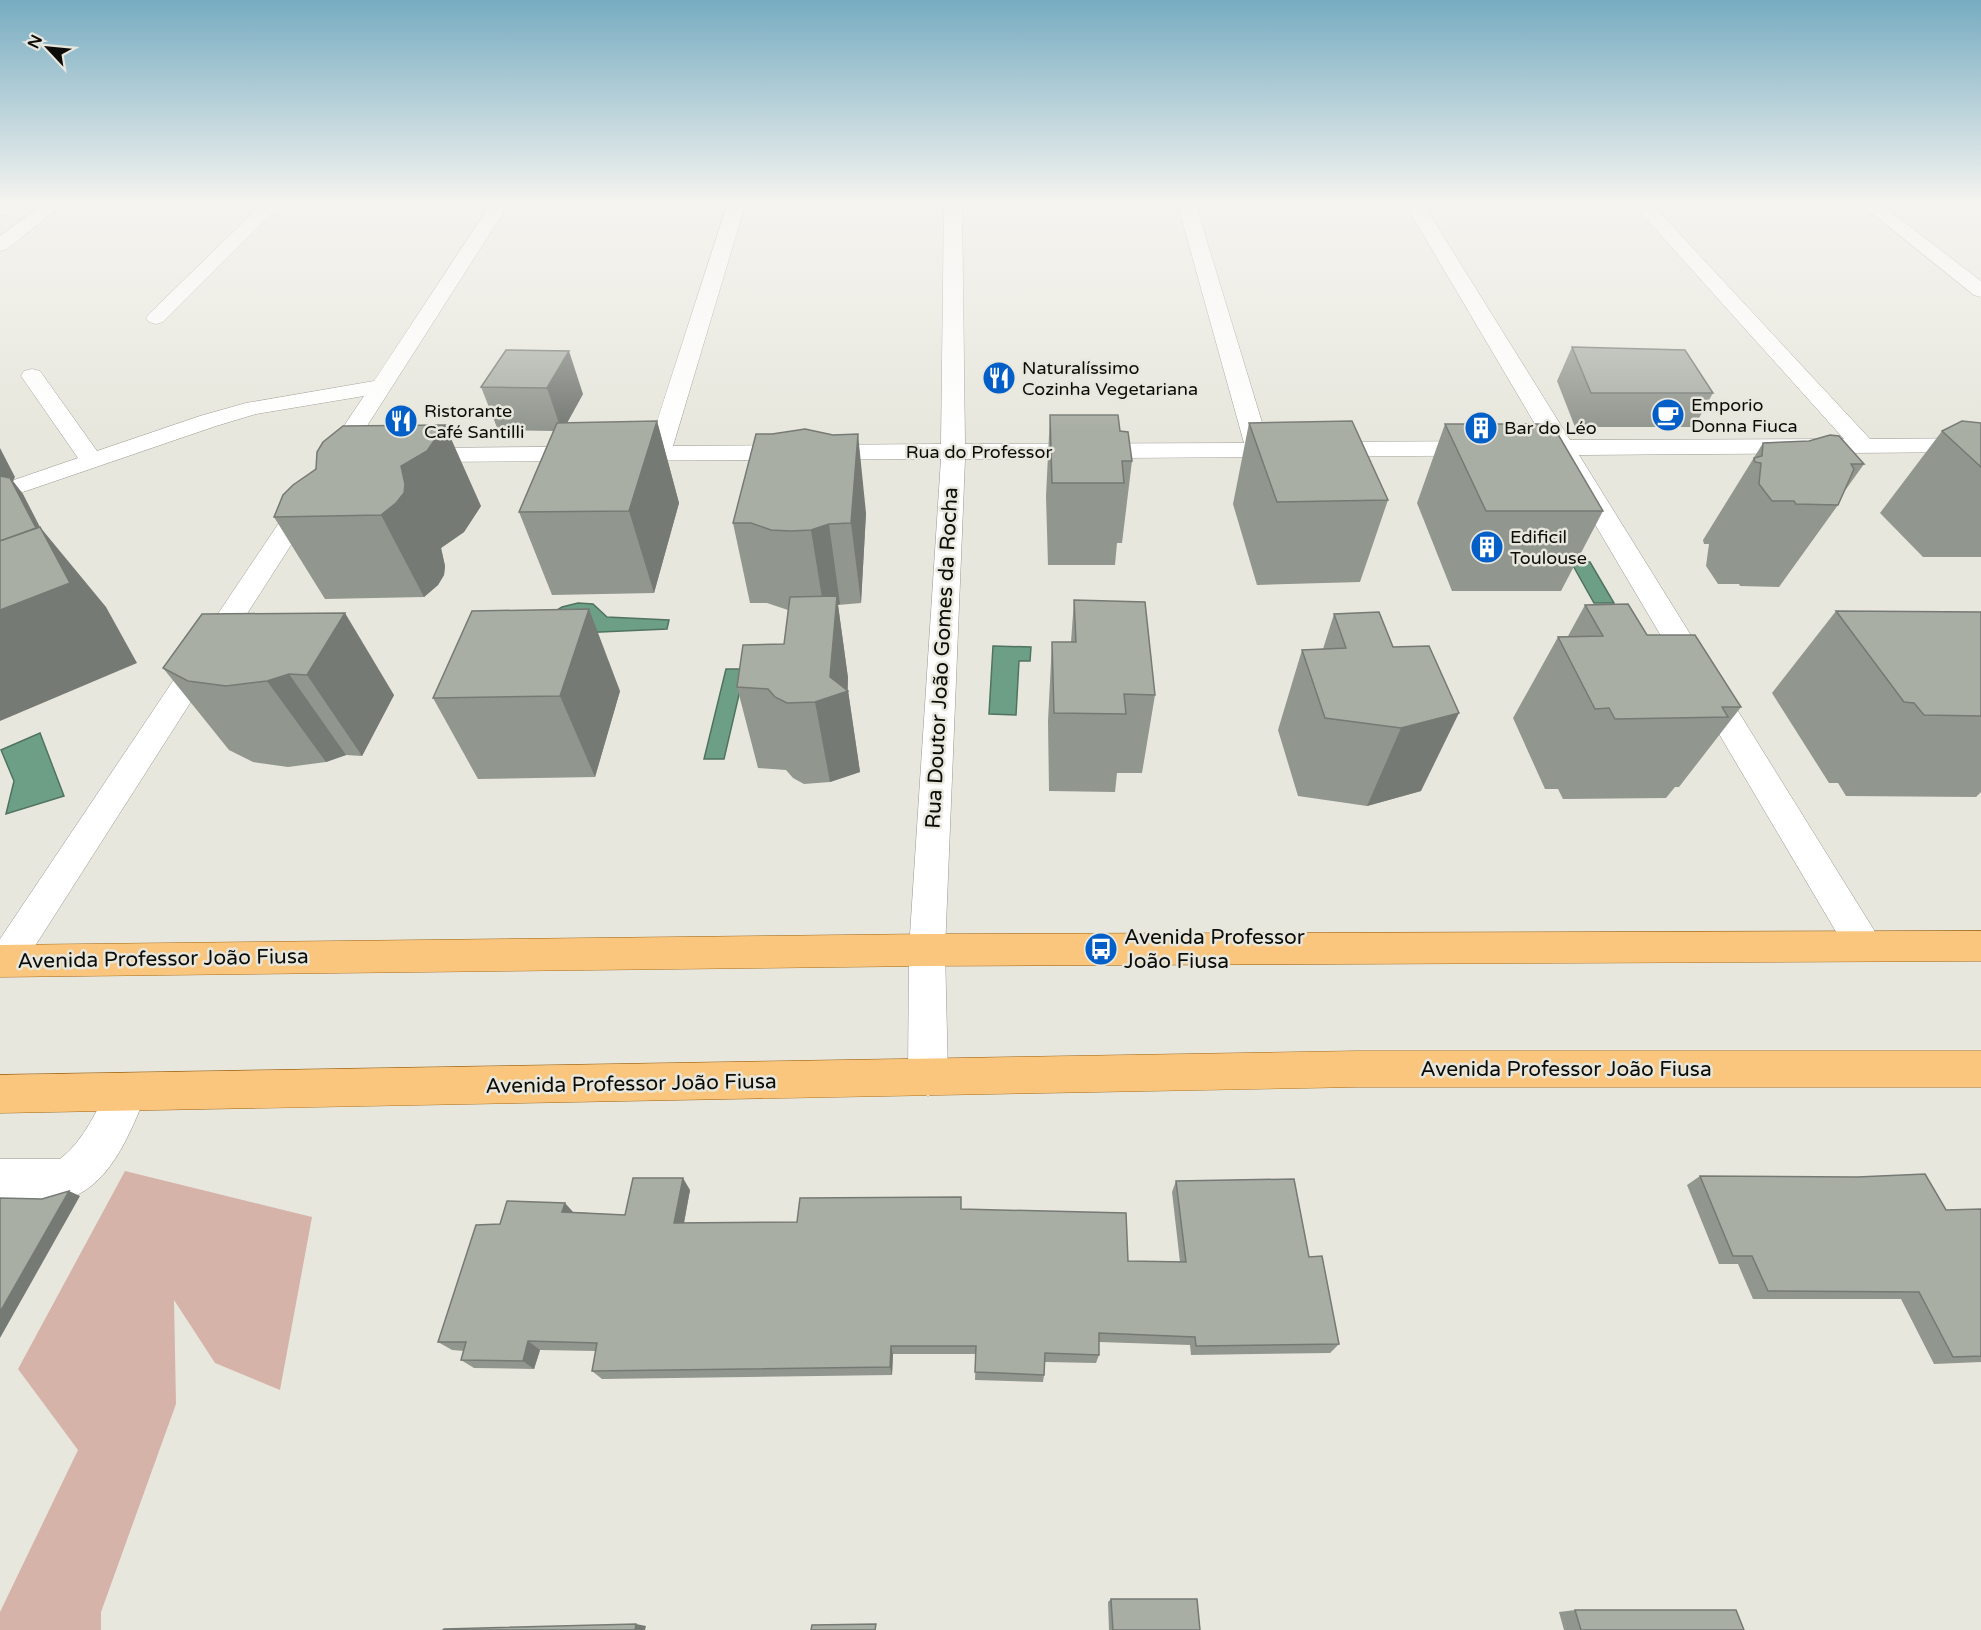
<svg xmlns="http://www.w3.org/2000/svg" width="1981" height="1630" font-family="'Varela Round',sans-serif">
	<rect width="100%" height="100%" fill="#e8e7dd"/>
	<!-- green -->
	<path fill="#d5b3a9" d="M125,1171L312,1217L280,1390L215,1363L174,1300L176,1404L101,1612V1630H0V1612L78,1450L18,1369Z"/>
	<!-- water -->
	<g fill="#6d9f86" stroke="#507360" stroke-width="1.5">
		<path d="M1571,562H1590L1614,603H1594Z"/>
		<path d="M578,603L593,604L607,617L669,620L667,629L556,634L549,615L562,607Z"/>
		<path d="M993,646L1031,647L1030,661H1019L1016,715L989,714Z"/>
		<path d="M726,669H745L724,759H704Z"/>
		<path d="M40,733L64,796L6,814L14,781L1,750Z"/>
	</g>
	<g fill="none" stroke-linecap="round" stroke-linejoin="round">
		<!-- minor casing -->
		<g stroke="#99988f" stroke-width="1">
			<g id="minor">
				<path d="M0,202H20L6,214L0,215Z"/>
				<path d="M46,202H66L7,249L0,251V236Z"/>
				<path d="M264,202H283L163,322L156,324L149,322L146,318L149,314Z"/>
				<path d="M492,202H510L19,971L6,976L0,974V939L364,396L256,414L216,426L23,492L14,490L11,485L14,480L78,458L21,376L24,371L32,369L40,371L97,451L200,416L246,403L374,381Z"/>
				<path d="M728,202H746L673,446L941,444L944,202H962L965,444L1244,443L1177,202H1195L1268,442L1545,441L1404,202H1422L1570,440L1844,439L1631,202H1650L1870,439L1981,438V452L1579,455L1877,935L1882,946L1877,957L1864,961L1851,957L1554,455L965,459L945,950L948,1078L942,1091L928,1096L914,1091L908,1078L909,950L941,459L415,462L407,460L403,455L407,450L415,448L649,446Z"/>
				<path d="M1858,202H1878L1981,281V297L1974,295Z"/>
				<path d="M127,1074L141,1080L147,1093C129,1134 110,1190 60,1201C41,1205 19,1201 0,1201V1159H60C85,1140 98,1107 113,1080Z"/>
			</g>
		</g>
		<!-- major casing -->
		<g stroke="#a56b1a" stroke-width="1">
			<g id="major">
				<path d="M1981,931V961L927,966L0,977V945L927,934Z"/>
				<path d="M1357,1051H1981V1087H1357L0,1113V1075Z"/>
			</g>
		</g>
		<!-- minor -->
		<use href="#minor" fill="#fff" fill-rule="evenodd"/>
		<!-- major -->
		<use href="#major" fill="#fac57c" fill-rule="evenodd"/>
	</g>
	<!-- wall -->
	<g fill="#91968e">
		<path d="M1572,347L1713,393L1694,427H1575L1557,381Z"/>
		<path d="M506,350L583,394L567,423L657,421L679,503L654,593L552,595L519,512L554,431L498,430L481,387Z"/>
		<path d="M1050,415L1132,461L1122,543H1117L1115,565H1048L1046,496Z"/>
		<path d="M1249,423L1388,500L1360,582L1257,585L1233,504Z"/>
		<path d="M1981,423V557H1923L1880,513L1942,431Z"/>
		<path d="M1445,424L1603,511L1561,591H1452L1417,503Z"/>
		<path d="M1763,443L1864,464L1844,492L1838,505L1779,587L1740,586L1739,584H1718L1706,566L1709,544H1704L1703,540Z"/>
		<path d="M481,506L464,532L441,548L445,566L444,575L438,585L424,597L325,599L274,517Z"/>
		<path d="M866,513L861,603L838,605L848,678V690L860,772L830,782L804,784L793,778L786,770L758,768L737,687L784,644L788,610L767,603H750L733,523Z"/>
		<path d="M1074,600L1155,695L1142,773H1117L1115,792L1049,791L1048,721L1052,642H1071Z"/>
		<path d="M1585,605L1647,635L1741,707L1679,787H1675L1666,798L1563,799L1558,789H1545L1513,718L1558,637L1568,636Z"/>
		<path d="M1836,611L1981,716V792L1976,797L1846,796L1838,783H1829L1772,693Z"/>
		<path d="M1379,612L1421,791L1367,806L1298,796L1278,730L1302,650L1323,649L1334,614Z"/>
		<path d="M202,614L394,695L362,756L346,755L326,762L288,767L253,762L229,750L163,668Z"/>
		<path d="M620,691L595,777L478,779L433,698Z"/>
		<path d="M1700,1176L1946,1210L1981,1209V1362L1934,1364L1901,1299H1753L1738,1264H1719L1687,1185Z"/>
		<path d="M1176,1181L1309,1257L1339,1344L1330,1353L1191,1355L1190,1345L1099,1342V1355L1096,1363L1045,1362L1044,1375L1043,1382L975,1380L976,1354H893L892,1375L602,1379L592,1371L596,1351L540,1350L534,1369L474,1368L461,1360L464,1351L452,1350L438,1342L500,1224L574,1212L625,1215L690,1190L684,1223L797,1222L962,1209L1128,1261L1180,1262L1172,1192Z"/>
		<path d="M1111,1599L1200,1630H1109L1108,1602Z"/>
		<path d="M1575,1610L1744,1630H1564L1559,1612Z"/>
	</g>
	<!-- shaded-wall -->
	<g fill="#767a74">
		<path d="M569,351L583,394L562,432L547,388Z"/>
		<path d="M657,421L679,503L654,593L629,511Z"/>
		<path d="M445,425L481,506L464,532L441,548L445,566L444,575L438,585L424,597L381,515L401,466Z"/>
		<path d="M858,434L866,513L861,603L851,523Z"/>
		<path d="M0,448L15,477L13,481L23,494L40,527L106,607L137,663L0,721Z"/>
		<path d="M829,524L840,604L838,605L848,678L847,691H848L860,772L830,782L815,702L830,677L824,610L811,530Z"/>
		<path d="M589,609L620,691L595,777L560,696Z"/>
		<path d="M345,613L394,695L362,756L307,675Z"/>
		<path d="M289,674L346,755L326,762L267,681Z"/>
		<path d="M1459,713L1421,791L1367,806L1401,728Z"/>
		<path d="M683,1178L690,1190L682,1233L674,1223Z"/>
		<path d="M69,1191L80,1196L0,1338V1312Z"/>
		<path d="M565,1203L575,1214L562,1212Z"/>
		<path d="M528,1341L540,1350L534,1369L523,1361Z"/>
		<path d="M891,1346L893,1354L892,1375L890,1367Z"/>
		<path d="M636,1624L646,1626L645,1630H635Z"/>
	</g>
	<!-- building -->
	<g fill="#a9aea5" stroke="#767a74" stroke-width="1.5">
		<path d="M1572,347L1685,350L1713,393H1591Z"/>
		<path d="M506,350L569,351L547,388L481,387Z"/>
		<path d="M1050,415H1118L1120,431L1128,432L1132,461H1122L1124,483H1052Z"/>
		<path d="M657,421L629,511L519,512L557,423Z"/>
		<path d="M1352,421L1388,500L1277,502L1249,423Z"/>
		<path d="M1962,421L1981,423V467L1942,431Z"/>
		<path d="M1445,424H1552L1603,511H1486Z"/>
		<path d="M445,425L427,451L401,466L405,484L404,493L396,503L381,515L274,517L283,495L293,485L316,469L317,452L323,442L343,426Z"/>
		<path d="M805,429L833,435L858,434L851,523L829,524L811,530L791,531L771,530L751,523H733L756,434H772Z"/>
		<path d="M1830,435L1839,436L1864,464H1851L1854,469L1838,505L1796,504L1794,501H1772L1759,484L1761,463L1755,462L1754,458L1762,456L1763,443L1809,441Z"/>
		<path d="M0,476L10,478L36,528L0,541Z"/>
		<path d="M40,527L70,583L0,610V541Z"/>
		<path d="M837,596L830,677L848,691L815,702L787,703L775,697L768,689L737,687L743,645L784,644L790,597Z"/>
		<path d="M1074,600L1145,602L1155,695L1124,694L1126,714L1054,713L1052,642H1076Z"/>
		<path d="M1628,604L1647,635H1695L1741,707H1722L1728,717L1615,719L1609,708L1595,709L1558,637L1603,636L1585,605Z"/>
		<path d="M589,609L560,696L433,698L472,611Z"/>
		<path d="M1836,611L1981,612V716L1924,715L1914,703L1904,702Z"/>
		<path d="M1379,612L1393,647L1429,646L1459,713L1401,728L1325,718L1302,650L1346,648L1334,614Z"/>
		<path d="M345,613L307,675L289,674L267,681L226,686L188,681L163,668L202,614Z"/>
		<path d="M1925,1174L1946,1210L1981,1209V1356L1953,1357L1919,1292L1768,1291L1752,1256H1733L1700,1176L1857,1177Z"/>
		<path d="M633,1178H683L674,1223L797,1222L800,1198L961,1197V1209L1126,1213L1128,1261L1186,1262L1176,1181L1294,1179L1309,1257L1322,1256L1339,1344L1196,1346L1195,1337L1099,1333V1355L1045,1353L1044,1375L975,1372L976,1346H891L890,1367L592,1371L597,1343L528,1341L523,1361L461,1360L466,1342H438L476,1225L500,1224L507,1201L565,1203L562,1212L625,1215Z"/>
		<path d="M69,1191L0,1312V1198L42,1199Z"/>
		<path d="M1111,1599H1197L1200,1630H1113Z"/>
		<path d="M1575,1610H1736L1744,1630H1581Z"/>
		<path d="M636,1624L635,1630H443L444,1629Z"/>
		<path d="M876,1624L875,1630H811L812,1625Z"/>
	</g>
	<!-- sky -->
	<linearGradient id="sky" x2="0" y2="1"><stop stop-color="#77acc1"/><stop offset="0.47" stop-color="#f5f4f0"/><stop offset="1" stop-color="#f5f4f0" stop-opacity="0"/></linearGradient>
	<rect width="1981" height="430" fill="url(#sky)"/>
	<!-- icons -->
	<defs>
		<g id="restaurant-disc" transform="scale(1.725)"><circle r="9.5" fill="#035fc8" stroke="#e8e7dd"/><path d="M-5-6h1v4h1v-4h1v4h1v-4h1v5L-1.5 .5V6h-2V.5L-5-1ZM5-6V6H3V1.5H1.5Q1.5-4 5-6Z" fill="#fff"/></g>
		<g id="cafe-disc" transform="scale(1.725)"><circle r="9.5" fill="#035fc8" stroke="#e8e7dd"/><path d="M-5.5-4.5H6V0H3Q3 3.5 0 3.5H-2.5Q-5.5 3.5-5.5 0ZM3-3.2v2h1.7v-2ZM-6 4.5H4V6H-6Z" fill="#fff"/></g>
		<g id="building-disc" transform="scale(1.725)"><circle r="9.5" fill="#035fc8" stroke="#e8e7dd"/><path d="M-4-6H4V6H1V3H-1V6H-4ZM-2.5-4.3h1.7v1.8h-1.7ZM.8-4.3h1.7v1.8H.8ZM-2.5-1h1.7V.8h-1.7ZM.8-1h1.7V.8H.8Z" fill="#fff"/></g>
		<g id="bus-disc" transform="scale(1.725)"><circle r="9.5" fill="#035fc8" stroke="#e8e7dd"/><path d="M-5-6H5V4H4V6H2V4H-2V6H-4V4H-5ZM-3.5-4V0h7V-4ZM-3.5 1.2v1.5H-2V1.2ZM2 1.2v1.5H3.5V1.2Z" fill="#fff"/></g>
	</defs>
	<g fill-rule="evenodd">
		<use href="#restaurant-disc" x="999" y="378"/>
		<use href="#cafe-disc" x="1668" y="415"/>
		<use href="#restaurant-disc" x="401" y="421"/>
		<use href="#building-disc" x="1481" y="428"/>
		<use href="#building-disc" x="1487" y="547"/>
		<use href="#bus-disc" x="1101" y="949"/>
	</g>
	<g text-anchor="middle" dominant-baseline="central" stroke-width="5" stroke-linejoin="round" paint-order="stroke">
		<!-- far-poi labels -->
		<g font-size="18" fill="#0c0c08" stroke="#e8e7dd" text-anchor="start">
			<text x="1022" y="368">Naturalíssimo<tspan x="1022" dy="21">Cozinha Vegetariana</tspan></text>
			<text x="1691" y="405">Emporio<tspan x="1691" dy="21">Donna Fiuca</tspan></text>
			<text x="424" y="411">Ristorante<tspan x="424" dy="21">Café Santilli</tspan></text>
			<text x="1504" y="428">Bar do Léo</text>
			<text x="1510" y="537">Edificil<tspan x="1510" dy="21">Toulouse</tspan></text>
		</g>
		<!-- far-street labels -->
		<g font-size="18" fill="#0c0c08" stroke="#e8e7dd">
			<text x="979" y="452">Rua do Professor</text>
		</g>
		<!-- street labels -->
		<g font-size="21" fill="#0c0c08" stroke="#e8e7dd">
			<text transform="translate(942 658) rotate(-87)">Rua Doutor João Gomes da Rocha</text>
			<text transform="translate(163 959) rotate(-1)">Avenida Professor João Fiusa</text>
			<text x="1566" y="1069">Avenida Professor João Fiusa</text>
			<text transform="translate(631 1084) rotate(-1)">Avenida Professor João Fiusa</text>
		</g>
		<!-- poi labels -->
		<g font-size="21" fill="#0c0c08" stroke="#e8e7dd" text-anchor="start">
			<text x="1124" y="937">Avenida Professor<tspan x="1124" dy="24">João Fiusa</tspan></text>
		</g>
	</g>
	<!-- north arrow -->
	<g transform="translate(48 48) rotate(296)" stroke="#e8e7dd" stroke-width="4.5" paint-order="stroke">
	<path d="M0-4.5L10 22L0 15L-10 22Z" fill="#0c0c08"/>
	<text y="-9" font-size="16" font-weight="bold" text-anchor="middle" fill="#0c0c08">N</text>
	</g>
</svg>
